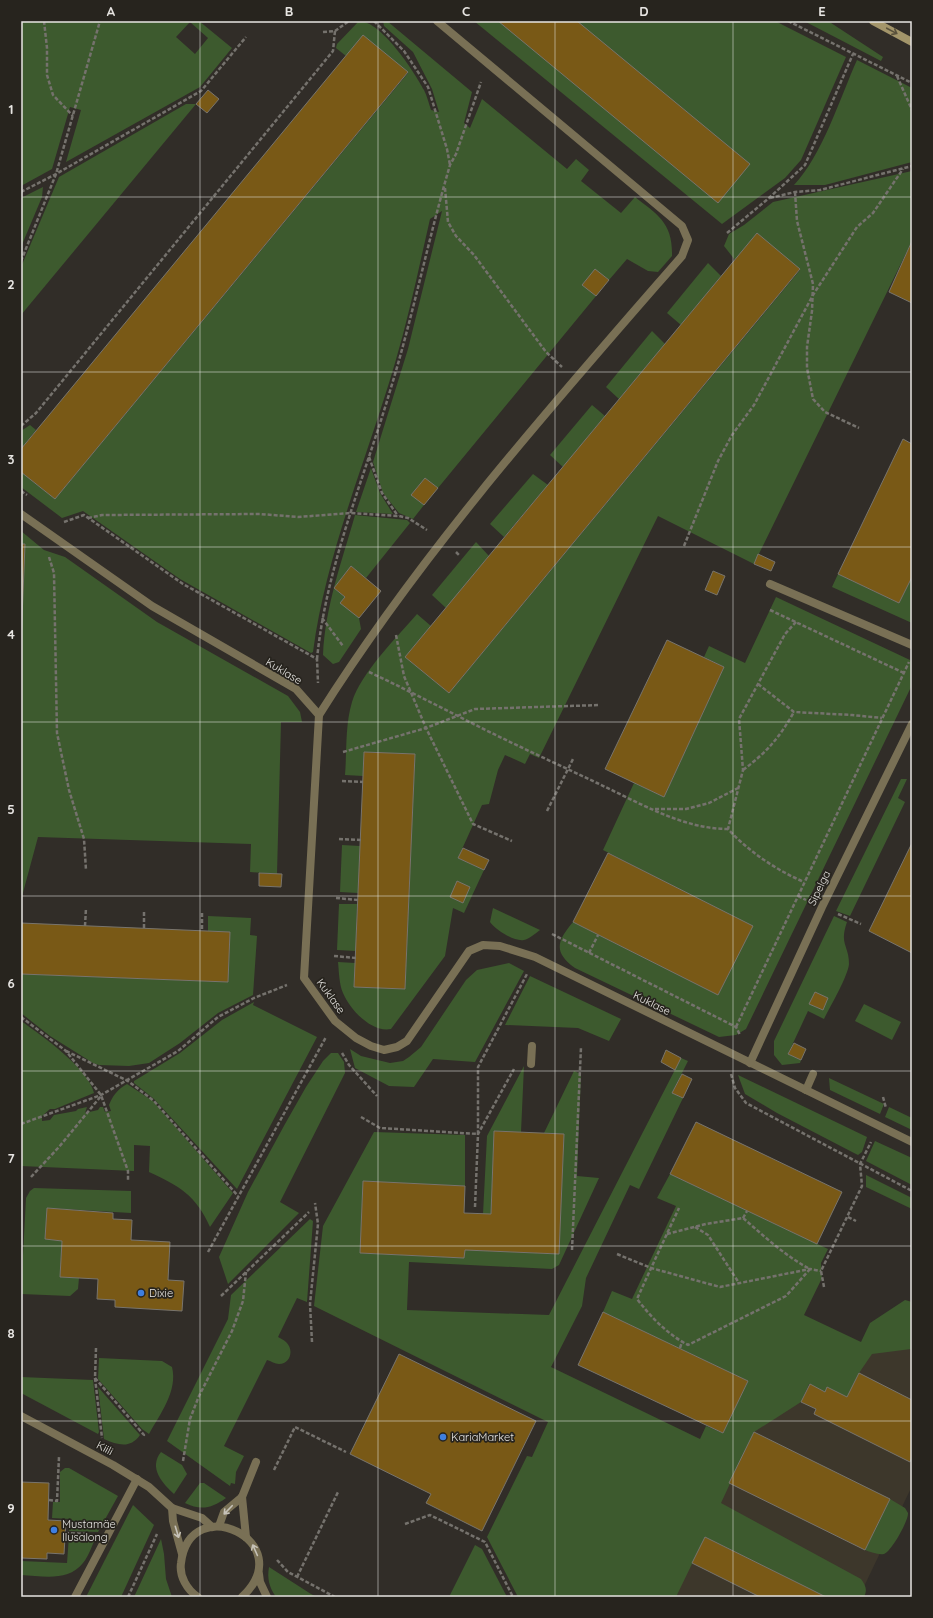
<svg xmlns="http://www.w3.org/2000/svg" width="933" height="1618" font-family="Quicksand,sans-serif">
	<rect width="100%" height="100%" fill="#312d28"/>
	<!-- built -->
	<path fill="#3d372b" d="M912,1318V1486L859,1597H666L757,1415Z"/>
	<!-- green -->
	<g fill="#3d5a2e" fill-rule="evenodd">
		<path d="M21,21H199L232,48L200,87L66,162L81,110L70,107L52,169L21,186ZM190,22L208,38L195,54L176,37Z"/>
		<path d="M359,21C381,21 414,71 424,90C427,96 429,104 431,110L439,112L432,89L413,52L384,26L383,21H387L472,92L464,123L470,128L482,99L567,169L576,159L589,170L581,181L621,213L635,197C658,215 673,223 672,256L658,272L648,271L627,259L609,280L595,270L582,285L596,296L438,488L425,478L411,495L424,505L413,519L399,513L383,493L373,462L408,349L442,211L430,219C419,267 409,316 395,363C367,459 326,553 313,652L311,653L180,579L83,511L62,518L21,487V472L55,499L408,73L346,56L336,48L337,44Z"/>
		<path d="M474,21H775L846,57L801,160L785,178L722,224Z"/>
		<path d="M804,21H828L883,57L881,61Z"/>
		<path d="M857,60L912,88V162L825,185H794C822,156 840,98 857,60Z"/>
		<path d="M186,104H196L21,315V267L59,177Z"/>
		<path d="M912,171V241L754,564L658,516L539,758L530,754L525,764L505,755L498,770L489,804L482,805L458,858L484,870L464,913L453,908L445,956L391,1029C372,1033 350,1010 343,993C339,984 339,971 338,962L355,963L354,987L405,989L415,754L364,752L363,776L345,775C347,751 345,725 352,702C361,673 397,637 417,614L431,626L405,657L449,693L800,270L757,234L735,260L724,246L729,234L744,225L773,202Z"/>
		<path d="M43,187L42,197L21,247V198Z"/>
		<path d="M708,263L721,276L681,325L667,313Z"/>
		<path d="M652,331L665,344L619,399L606,387Z"/>
		<path d="M592,405L605,416L563,467L550,455Z"/>
		<path d="M30,425L36,430L21,449V431Z"/>
		<path d="M371,468L380,493L393,514L356,512Z"/>
		<path d="M533,474L548,485L504,537L490,524Z"/>
		<path d="M355,515L407,520L410,523L366,578L351,566L334,588L345,597L341,603L359,618L361,629L339,662L333,664L323,655C325,607 342,561 355,515Z"/>
		<path d="M21,531L44,550L65,557L157,622L288,696L300,712L302,722H281L277,874L250,872L251,844L38,837L21,900V643L25,544H21Z"/>
		<path d="M476,542L489,556L446,608L432,595Z"/>
		<path d="M838,574L899,603L912,577V623L832,587Z"/>
		<path d="M776,597L910,660L912,663V685L746,1029L736,1035L719,1037L575,968C553,952 557,941 573,922L718,995L752,926L603,850L634,783L664,797L724,667L704,657L709,646L745,663Z"/>
		<path d="M901,779H907L898,798L905,802L850,916L836,911Z"/>
		<path d="M342,845L360,846L358,893L340,892Z"/>
		<path d="M339,904H357L356,951L337,950Z"/>
		<path d="M493,908L540,930C536,933 529,939 524,940C514,942 496,930 490,922Z"/>
		<path d="M208,916L251,918L250,935L257,936L253,995L218,1013L180,1043L149,1063L129,1066L99,1065L93,1063L50,1036L21,1013V974L228,982L230,932L208,931Z"/>
		<path d="M834,916L847,922C839,945 849,945 849,964C848,976 830,1007 824,1019L808,1011L788,1054L801,1060L800,1063L782,1065L774,1055V1041Z"/>
		<path d="M509,963L524,971L475,1062L433,1059L414,1087L389,1086L355,1068L350,1049L361,1056L390,1063L403,1061L409,1057L421,1047L466,980L477,970Z"/>
		<path d="M530,976L621,1019L609,1041L578,1028L505,1025Z"/>
		<path d="M254,1002L253,1005L317,1037L237,1189L154,1099L134,1083V1081L180,1053L222,1020Z"/>
		<path d="M864,1004L901,1022L892,1040L855,1021Z"/>
		<path d="M21,1021C41,1035 89,1069 94,1093L55,1109H50L42,1116V1121L50,1120L54,1115L76,1111L78,1109L87,1107L85,1113L98,1110L100,1107H103L105,1112L111,1111L109,1105C113,1095 118,1089 127,1084L153,1101L233,1193L210,1227C196,1195 179,1186 149,1172L150,1146L134,1145V1171L21,1166Z"/>
		<path d="M331,1053H338L344,1062L345,1073L280,1202L299,1213L228,1284L219,1257L248,1192L285,1124L306,1087L323,1061Z"/>
		<path d="M681,1058L688,1061L672,1093L683,1098L639,1189L630,1185L586,1278L582,1306L551,1367L700,1439L706,1426L723,1433L748,1381L603,1312L612,1291L632,1299L676,1206L657,1198L670,1174L828,1249L821,1263L822,1278L804,1315L861,1342L870,1323L905,1300L912,1302L911,1349L872,1354L859,1373L847,1397L827,1387L825,1392L809,1384L801,1402L754,1432L721,1503L861,1579C865,1585 868,1589 864,1597H826L705,1537L676,1597H518L487,1537L527,1456L532,1457L548,1422L314,1306L323,1226L374,1132L465,1135V1186L363,1181L360,1253L464,1258L465,1250L559,1254L564,1135L544,1133L574,1071L581,1074L577,1176L599,1178L559,1265L552,1269L409,1262L407,1310L549,1315Z"/>
		<path d="M524,1066L521,1132L494,1131L491,1214H483L487,1136Z"/>
		<path d="M738,1075L867,1137L862,1152L858,1155L854,1153L777,1113L745,1094Z"/>
		<path d="M829,1078L884,1104L880,1114L830,1090Z"/>
		<path d="M889,1107L912,1118V1130L885,1117Z"/>
		<path d="M875,1141L912,1158V1185L866,1161Z"/>
		<path d="M866,1175L912,1198V1209L866,1187Z"/>
		<path d="M34,1188L131,1191V1213L47,1208L45,1239L62,1241L60,1277L79,1278L78,1289L70,1296L21,1294L26,1198L30,1191Z"/>
		<path d="M310,1219L313,1221L307,1302L297,1298L278,1337C280,1338 284,1340 286,1342C294,1349 291,1364 279,1364C275,1364 271,1361 267,1360L224,1446L244,1456L236,1472L235,1484L231,1483L230,1486L167,1441L228,1319L231,1295Z"/>
		<path d="M99,1358L162,1361L172,1367C178,1391 160,1414 149,1434L142,1429L98,1379Z"/>
		<path d="M21,1377L93,1380L99,1432L98,1434L21,1393Z"/>
		<path d="M98,1387L140,1435C130,1449 118,1445 104,1439Z"/>
		<path d="M161,1452L182,1465L187,1474L174,1494C163,1484 148,1468 161,1452Z"/>
		<path d="M65,1468H69L118,1496L98,1532L69,1531L70,1519L52,1518L53,1502H60V1472Z"/>
		<path d="M200,1483H204L226,1498C212,1508 201,1511 185,1503Z"/>
		<path d="M890,1499L905,1508L908,1513C909,1520 891,1552 884,1554C878,1555 871,1552 865,1550Z"/>
		<path d="M133,1505L154,1525L121,1597H86Z"/>
		<path d="M69,1536L96,1537C92,1545 89,1556 83,1563C68,1582 43,1576 21,1575V1561L67,1563Z"/>
		<path d="M161,1539L164,1554L166,1579L172,1597H134Z"/>
		<path d="M475,1545L482,1549L507,1597H449Z"/>
		<path d="M269,1567L311,1594L317,1597H276C269,1587 267,1578 269,1567Z"/>
	</g>
	<!-- building -->
	<g fill="#795916" stroke="#78746d">
		<path d="M498,21H577L750,164L718,203Z"/>
		<path d="M363,35L408,72L55,499L21,472V449Z"/>
		<path d="M208,90L219,99L207,113L196,104Z"/>
		<path d="M757,233L800,269L449,693L405,657Z"/>
		<path d="M912,241V303L889,292Z"/>
		<path d="M595,269L609,280L596,296L582,285Z"/>
		<path d="M903,439L912,444V577L899,603L838,574Z"/>
		<path d="M425,478L438,488L424,505L411,495Z"/>
		<path d="M21,544H25L21,643Z"/>
		<path d="M758,554L775,562L771,571L754,564Z"/>
		<path d="M351,566L381,591L359,618L340,603L345,597L334,588Z"/>
		<path d="M713,571L725,576L717,595L705,590Z"/>
		<path d="M667,640L724,667L664,797L605,769Z"/>
		<path d="M364,752L415,754L405,989L354,987Z"/>
		<path d="M912,843V953L869,931Z"/>
		<path d="M463,848L489,860L484,870L458,858Z"/>
		<path d="M608,853L753,926L718,995L573,922Z"/>
		<path d="M259,873L282,874L281,887L259,886Z"/>
		<path d="M457,881L470,887L463,903L450,897Z"/>
		<path d="M21,923L230,932L228,982L21,974Z"/>
		<path d="M815,992L828,998L823,1010L809,1004Z"/>
		<path d="M794,1043L806,1049L801,1060L788,1054Z"/>
		<path d="M666,1050L681,1058L675,1070L661,1062Z"/>
		<path d="M682,1074L692,1079L683,1098L672,1093Z"/>
		<path d="M696,1122L842,1192L817,1244L670,1174Z"/>
		<path d="M494,1131L564,1134L559,1254L465,1250L464,1258L360,1253L363,1181L465,1186L464,1213L491,1214Z"/>
		<path d="M47,1208L113,1213V1219L132,1220L131,1240L170,1242L168,1280L184,1281L182,1311L115,1307V1300L97,1299L98,1279L60,1277L62,1241L45,1239Z"/>
		<path d="M603,1312L748,1381L723,1433L578,1365Z"/>
		<path d="M399,1354L536,1421L482,1531L426,1503L431,1494L350,1454Z"/>
		<path d="M859,1373L912,1400V1457L910,1462L814,1414L816,1409L801,1402L810,1384L825,1392L827,1387L847,1397Z"/>
		<path d="M754,1432L890,1499L865,1550L729,1483Z"/>
		<path d="M21,1482L49,1483L48,1520L66,1521L64,1554L47,1553V1559L21,1558Z"/>
		<path d="M705,1537L804,1586L826,1597H760L692,1563Z"/>
	</g>
	<g fill="none" stroke-linecap="round" stroke-linejoin="round">
		<!-- path -->
		<g stroke="#75726d" stroke-width="2.5" stroke-dasharray="4 2" stroke-linecap="butt">
			<path d="M44,21L47,48V75L53,95L73,116"/>
			<path d="M374,21L404,51L428,87L447,149L450,165"/>
			<path d="M788,21L912,83"/>
			<path d="M323,32L335,31L349,21"/>
			<path d="M897,76L912,110"/>
			<path d="M445,188L448,222L456,236L474,255L546,352L562,367"/>
			<path d="M21,192L56,174L201,91L246,37"/>
			<path d="M795,192L797,221L813,284L812,311L807,347V368L813,399L825,412L859,428"/>
			<path d="M770,198L795,192L820,190L912,166"/>
			<path d="M727,233L769,198L805,165L853,54"/>
			<path d="M21,261L56,174L100,21"/>
			<path d="M21,426L36,413L333,51L335,31"/>
			<path d="M369,457L382,493L398,516"/>
			<path d="M21,491L27,495"/>
			<path d="M88,518L102,515L260,514L298,517L351,513L399,516L408,518L427,530"/>
			<path d="M64,522L84,515L183,584L317,659L318,683"/>
			<path d="M684,546L718,461L732,435L754,405L813,295L857,227L873,213L903,169"/>
			<path d="M456,552L460,556"/>
			<path d="M49,557L54,573L57,733L69,790L84,839L86,870"/>
			<path d="M770,610L904,673"/>
			<path d="M322,618L343,646"/>
			<path d="M796,622L785,634L739,719L743,770L728,829C748,851 776,870 804,882"/>
			<path d="M396,635L404,676L426,728L473,824L512,841"/>
			<path d="M317,659C326,567 364,479 390,391C413,316 428,240 450,165L456,154L481,82"/>
			<path d="M369,672C399,686 428,701 458,716C504,740 551,761 597,783C638,802 682,829 728,829"/>
			<path d="M758,684L794,712L852,715L882,718"/>
			<path d="M343,752L426,728L475,709L600,705"/>
			<path d="M743,770C767,752 779,738 794,712"/>
			<path d="M342,781L363,782"/>
			<path d="M655,809H686L709,803L738,788"/>
			<path d="M547,811L573,759"/>
			<path d="M339,839L361,840"/>
			<path d="M798,896L806,900"/>
			<path d="M336,898L358,900"/>
			<path d="M202,913V931"/>
			<path d="M838,914L861,924"/>
			<path d="M85,926L86,908"/>
			<path d="M144,928V910"/>
			<path d="M552,934L736,1027L740,1035"/>
			<path d="M589,953L598,935"/>
			<path d="M334,956L356,958"/>
			<path d="M21,1017L66,1051L101,1095L128,1171V1180"/>
			<path d="M736,1027L909,662"/>
			<path d="M66,1051L128,1081L154,1101L238,1196"/>
			<path d="M342,1053L349,1065L377,1096"/>
			<path d="M731,1074L735,1088L746,1103L912,1191"/>
			<path d="M883,1097L886,1108"/>
			<path d="M361,1117L380,1128L478,1134V1067L527,974"/>
			<path d="M21,1124L101,1095L178,1051L218,1017L254,998L287,985"/>
			<path d="M31,1177L59,1147L101,1096"/>
			<path d="M475,1207L478,1134L514,1069"/>
			<path d="M848,1217L856,1221"/>
			<path d="M743,1218L747,1211"/>
			<path d="M695,1227L708,1235L739,1283"/>
			<path d="M667,1234L706,1224L743,1218C764,1236 785,1256 810,1269L786,1296L688,1345C667,1334 651,1317 637,1299C651,1268 665,1238 679,1208"/>
			<path d="M572,1250L581,1047"/>
			<path d="M208,1252L326,1037"/>
			<path d="M617,1254L651,1268L720,1287L810,1269L821,1271"/>
			<path d="M824,1287L821,1271L862,1186L860,1164L871,1142"/>
			<path d="M221,1296L309,1212"/>
			<path d="M312,1342L310,1304L318,1224L315,1203"/>
			<path d="M96,1348L95,1378L102,1438"/>
			<path d="M680,1348L682,1342"/>
			<path d="M95,1378L144,1435L143,1437"/>
			<path d="M183,1461L190,1419L199,1396L232,1331L243,1301L246,1272"/>
			<path d="M274,1470L295,1427L346,1452"/>
			<path d="M49,1500L57,1501L59,1457"/>
			<path d="M405,1524L430,1515L485,1542L513,1597"/>
			<path d="M65,1533L87,1534"/>
			<path d="M277,1560L288,1572L335,1597"/>
			<path d="M297,1577L338,1492"/>
			<path d="M128,1597L157,1534"/>
		</g>
		<!-- service -->
		<g stroke="#797055" stroke-width="8">
			<path d="M319,715C423,550 554,403 682,256L688,240L682,226L437,21"/>
			<path d="M531,1064L532,1046"/>
			<path d="M806,1090L813,1074"/>
			<path d="M242,1497L246,1537"/>
			<path d="M219,1526L224,1512L242,1497L256,1462"/>
		</g>
		<!-- minor -->
		<g stroke="#797055" stroke-width="8">
			<path d="M21,514L152,606L296,689L319,715L304,978L335,1021L356,1038L371,1046L384,1050L397,1047L407,1041L469,951L483,945L500,946L535,957L912,1142"/>
			<path d="M770,584L912,645"/>
			<path d="M750,1063L822,907L912,724"/>
			<path d="M21,1416L113,1465L149,1487L172,1508L202,1518L212,1527"/>
			<path d="M172,1508L173,1521L182,1554"/>
			<path d="M259,1574L260,1582L267,1597"/>
			<path d="M75,1597L137,1479"/>
			<path d="M198,1597C187,1590 179,1576 181,1563C190,1489 301,1542 242,1597"/>
		</g>
		<!-- secondary -->
		<path stroke="#a3956a" stroke-width="8" d="M873,21L912,42"/>
	</g>
	<!-- one-way arrows -->
	<defs><path id="oneway-shaft" d="M-6 0H5M1.5-3L5.5 0L1.5 3" fill="none" stroke-width="1.6" stroke-linecap="round" stroke-linejoin="round"/></defs>
	<use stroke="#59513c" href="#oneway-shaft" transform="translate(892 31) rotate(28)"/>
	<g stroke="#c6c2b8">
		<use href="#oneway-shaft" transform="translate(228 1510) rotate(134)"/>
		<use href="#oneway-shaft" transform="translate(177 1532) rotate(73)"/>
		<use href="#oneway-shaft" transform="translate(255 1550) rotate(-114)"/>
	</g>
	<!-- grid -->
	<path fill="none" stroke="#e7e5e2" stroke-width="1" stroke-opacity="0.55" d="M200,21V1597M378,21V1597M555,21V1597M733,21V1597M21,197H912M21,372H912M21,547H912M21,722H912M21,896H912M21,1071H912M21,1246H912M21,1421H912"/>
	<!-- markers -->
	<g fill="#3f7fe0" stroke="#27241e" stroke-width="1.5">
		<circle cx="141" cy="1293" r="4"/>
		<circle cx="443" cy="1437" r="4"/>
		<circle cx="54" cy="1530" r="4"/>
	</g>
	<g text-anchor="middle" dominant-baseline="central" stroke-width="3.5" stroke-linejoin="round" paint-order="stroke">
		<!-- street labels -->
		<g font-size="11" fill="#e7e5e2" stroke="#27241e">
			<text transform="translate(284 671) rotate(31)">Kuklase</text>
			<text transform="translate(819 888) rotate(-64)">Sipelga</text>
			<text transform="translate(331 996) rotate(54)">Kuklase</text>
			<text transform="translate(652 1003) rotate(26)">Kuklase</text>
			<text transform="translate(105 1448) rotate(28)">Kiili</text>
		</g>
		<!-- poi labels -->
		<g font-size="11" fill="#e7e5e2" stroke="#27241e" text-anchor="start">
			<text x="149" y="1293">Dixie</text>
			<text x="451" y="1437">KariaMarket</text>
			<text x="62" y="1524">Mustamäe<tspan x="62" dy="13">Ilusalong</tspan></text>
		</g>
	</g>
	<!-- border -->
	<rect width="933" height="1618" fill="none" stroke="#27241e" stroke-width="44"/>
	<rect x="22" y="22" width="889" height="1574" fill="none" stroke="#e7e5e2" stroke-width="1.5"/>
	<g font-size="13" text-anchor="middle" font-weight="bold" fill="#e7e5e2">
		<text x="111" y="16">A</text>
		<text x="289" y="16">B</text>
		<text x="466" y="16">C</text>
		<text x="644" y="16">D</text>
		<text x="822" y="16">E</text>
		<text x="11" y="114">1</text>
		<text x="11" y="289">2</text>
		<text x="11" y="464">3</text>
		<text x="11" y="639">4</text>
		<text x="11" y="814">5</text>
		<text x="11" y="988">6</text>
		<text x="11" y="1163">7</text>
		<text x="11" y="1338">8</text>
		<text x="11" y="1513">9</text>
	</g>
</svg>
